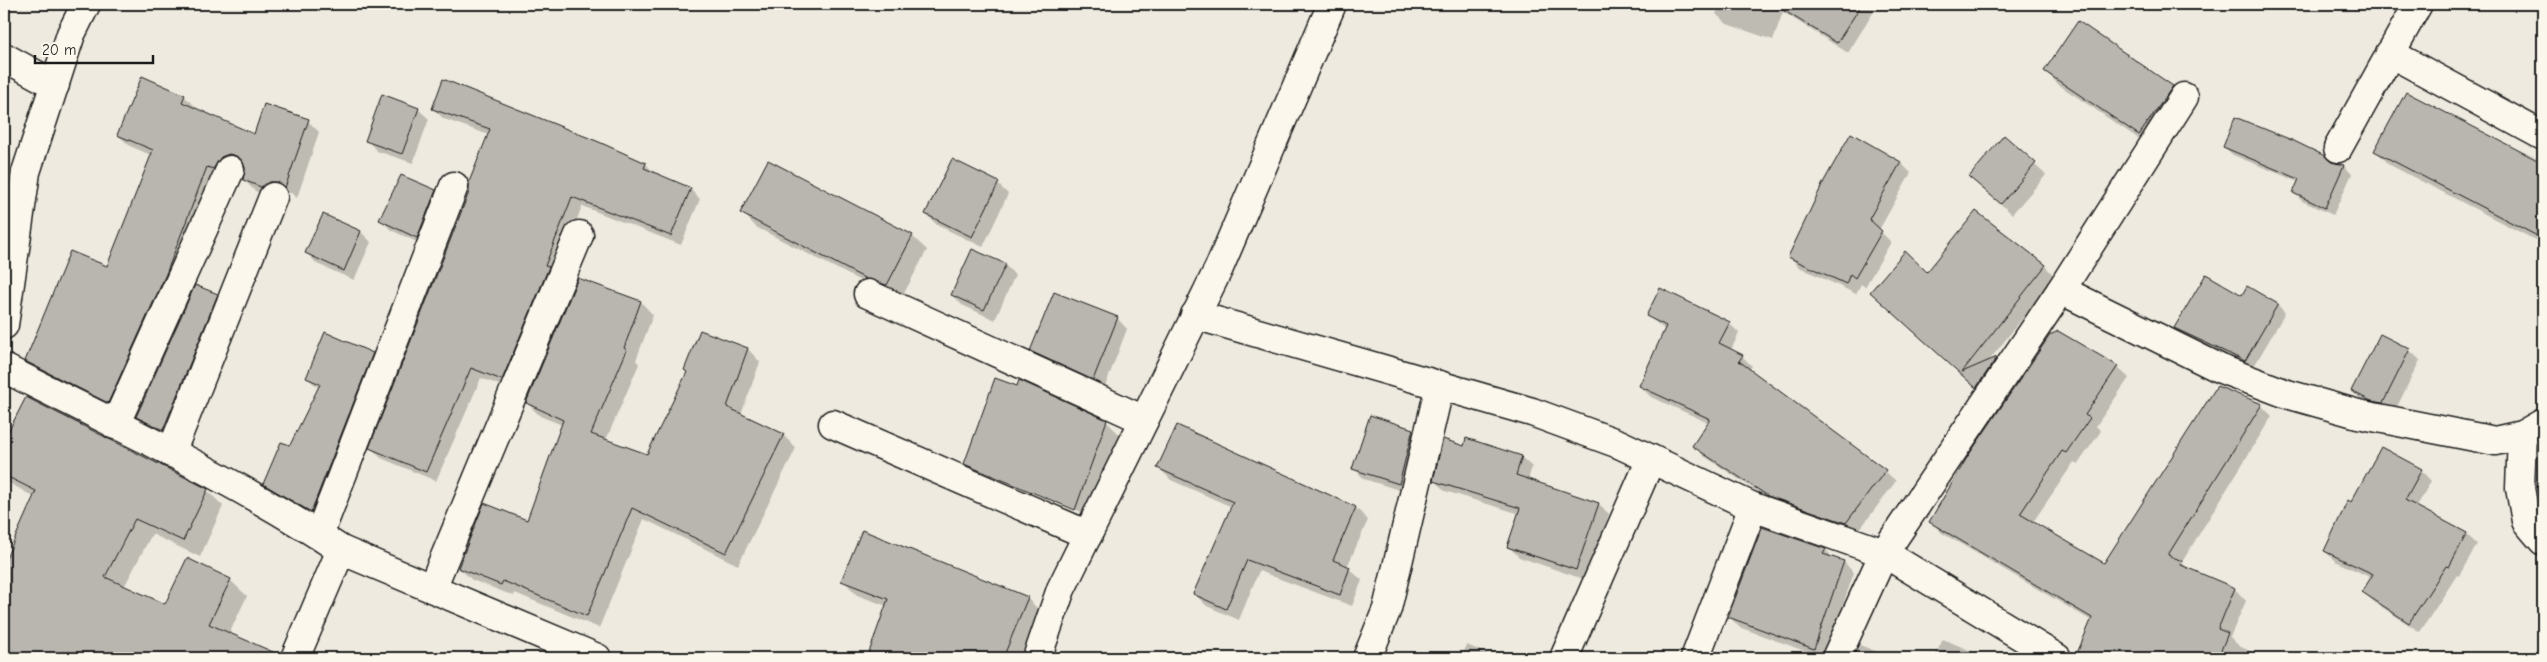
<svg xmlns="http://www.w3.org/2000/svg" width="2547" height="662" font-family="'Comic Neue',sans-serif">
	<rect width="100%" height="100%" fill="#eeeadf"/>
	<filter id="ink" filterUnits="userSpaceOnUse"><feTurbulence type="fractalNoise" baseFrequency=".02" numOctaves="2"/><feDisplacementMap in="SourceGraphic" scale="10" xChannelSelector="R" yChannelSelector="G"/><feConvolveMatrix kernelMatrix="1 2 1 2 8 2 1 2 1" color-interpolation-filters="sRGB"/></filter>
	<g filter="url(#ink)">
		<!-- shadow -->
		<g fill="#0003" fill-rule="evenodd">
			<path d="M1720,4H1871L1876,8L1848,53L1783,12L1773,40L1727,24L1716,14Z"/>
			<path d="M2045,71L2172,87L2186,101L2154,149L2059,85Z"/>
			<path d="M2406,93L2543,164V244L2390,165L2376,151Z"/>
			<path d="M184,96L196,107L195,109L255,135L308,121L319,132L297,198L291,193L282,192L273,198L255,191L244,180L246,166L241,165L119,413L37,372L26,361L108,268L153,156L130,146L118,135Z"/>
			<path d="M418,109L429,119L413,163L377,151L367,140Z"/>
			<path d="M433,109L598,143L646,164L656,175L690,189L700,199L681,245L582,206L512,390L481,378L436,481L381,458L371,448L470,192L489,135L444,119Z"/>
			<path d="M2004,137L2046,175L2012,214L1970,177Z"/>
			<path d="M2224,147L2330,163L2344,166L2352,174L2333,215L2302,201L2294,193L2299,182L2233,155Z"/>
			<path d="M1901,163L1911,173L1879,230L1891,242L1865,287L1861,284L1856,294L1799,267L1789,256Z"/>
			<path d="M998,184L1008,194L983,247L937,225L926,214Z"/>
			<path d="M435,191L445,202L428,247L391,230L381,220Z"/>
			<path d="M742,212L912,236L927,250L901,299L882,292L756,227Z"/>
			<path d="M324,216L361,232L371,242L354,280L317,264L307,253Z"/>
			<path d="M1005,265L1015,275L995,320L962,305L952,295Z"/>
			<path d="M2045,266L2055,277L1988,362L1997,359L2006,369L1987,398L1882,302L1927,274Z"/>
			<path d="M579,280L641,302L653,315L636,360L639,364L606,440L648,456L688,373L701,331L748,349L760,362L741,415L783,435L796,448L738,565L644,519L599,628L515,593L514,596L472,580L459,568L528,522L562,425L540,416L527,403Z"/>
			<path d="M2247,287L2278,305L2285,313L2253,368L2183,336L2175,328L2242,297Z"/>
			<path d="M217,295L226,303L172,438L146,425L137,416Z"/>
			<path d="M1648,316L1729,323L1739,333L1731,350L1742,356L1752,366L1749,371L1885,471L1896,481L1857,533L1779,506L1704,456L1694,446L1709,423L1651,397L1640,386L1665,330Z"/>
			<path d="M1117,318L1127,329L1104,389L1042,361L1032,351Z"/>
			<path d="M2058,333L2117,367L2129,378L2096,426L2101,431L2078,464L2074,462L2033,522L2105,565L2261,405L2272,416L2182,562L2189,570L2235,589L2246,601L2230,637L2239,646L2265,658H2076L2092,621L1942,533L1930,521Z"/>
			<path d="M2409,350L2420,360L2394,413L2363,401L2352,391Z"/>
			<path d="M372,354L381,363L320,520L274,493L264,483L290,447L319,388L307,378Z"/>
			<path d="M1017,388L1106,421L1121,436L1089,524L980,478L965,464ZM980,469L1081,512L1080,514L980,472Z"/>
			<path d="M27,398L207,490L223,506L200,557L152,534L124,587L165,606L230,580L247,596L229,634L265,650L274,658H4V566L34,497L4,480V443Z"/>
			<path d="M1371,417L1413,430L1423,441L1409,493L1364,479L1354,468Z"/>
			<path d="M1178,427L1356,508L1368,520L1347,567L1362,580L1352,606L1259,571L1239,620L1207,606L1194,594L1232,507L1171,480L1159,468Z"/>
			<path d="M1465,447L1521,457L1532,467L1528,480L1599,504L1609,514L1586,580L1519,557L1509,547L1520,514L1445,491L1435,481Z"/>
			<path d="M2421,470L2431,481L2416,508L2466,534L2477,544L2459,576L2457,575L2420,632L2374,602L2363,592L2372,578L2335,561L2325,551L2352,503Z"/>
			<path d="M1763,528L1826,550L1834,559L1844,562L1854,573L1824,658L1739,627L1729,616Z"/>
			<path d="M843,580L1027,598L1041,612L1023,658H869L887,606L857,595Z"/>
			<path d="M1943,639L1988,658H1934Z"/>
			<path d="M1467,645L1497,658H1461Z"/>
			<path d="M1860,645L1892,658H1853Z"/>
			<path d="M1275,650L1297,658H1272Z"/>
		</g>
		<!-- building -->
		<g fill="#b9b6af" stroke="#1c1c1c">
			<path d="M1773,4H1862L1837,43Z"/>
			<path d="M2078,21L2173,86L2139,135L2044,71Z"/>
			<path d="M142,76L185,95L182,102L254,134L264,104L309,119L285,188L278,182H270L261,187L243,180L245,168L242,161L236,156L229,154L221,157L213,169L207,167L166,274L108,403L25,361L70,251L107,266L153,150L117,135Z"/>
			<path d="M443,79L599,142L646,163L644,168L691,188L671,236L572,197L545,266L549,267L502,380L471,368L426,472L369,448L469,192V182L490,129L432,109Z"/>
			<path d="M2406,92L2543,163V239L2374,151Z"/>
			<path d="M382,94L419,108L402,154L365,141Z"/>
			<path d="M2235,117L2294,141L2325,156L2331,162L2344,165L2325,208L2293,193L2299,179L2223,147Z"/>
			<path d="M1851,133L1901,162L1869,219L1882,231L1855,278L1850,274L1846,284L1788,257L1824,181Z"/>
			<path d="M2004,135L2036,163L2001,204L1969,177Z"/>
			<path d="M952,159L999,182L972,237L925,214Z"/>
			<path d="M768,160L913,235L887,285L866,279L740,213Z"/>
			<path d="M401,175L436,190L417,238L379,220Z"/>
			<path d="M1976,211L2046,265L1962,372L1997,357L1976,388L1870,292L1905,251L1927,272Z"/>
			<path d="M323,214L361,231L344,271L305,253Z"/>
			<path d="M972,249L1006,264L984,310L951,295Z"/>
			<path d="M2206,274L2242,295L2247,286L2278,304L2245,361L2174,328Z"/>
			<path d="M578,278L641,301L624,348L627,350L591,434L647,454L687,372L684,370L700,330L748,348L727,407L784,434L726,553L632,508L587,616L503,581L501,585L458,568L484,503L527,520L563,420L526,403Z"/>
			<path d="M195,285L218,294L163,430L136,417Z"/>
			<path d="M1660,288L1730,322L1719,343L1743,355L1739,361L1886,470L1846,523L1768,496L1692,446L1710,419L1639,386L1666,326L1646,316Z"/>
			<path d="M1054,292L1118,317L1093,380L1030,351Z"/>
			<path d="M2058,331L2118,366L2085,415L2090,418L2066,453L2062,451L2020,514L2104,563L2217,386L2262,404L2168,555L2182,561L2181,565L2235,588L2218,629L2228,633L2218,658H2075L2092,618L1929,522L1968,456L2050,335Z"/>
			<path d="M325,332L373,353L311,512L263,484L281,442L290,445L320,384L306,378Z"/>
			<path d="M2380,334L2410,349L2383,403L2371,401L2351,391Z"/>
			<path d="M995,378L1017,386L1019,380L1107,420L1075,510L964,464Z"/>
			<path d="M26,397L208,489L183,541L135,519L105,577L165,604L187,558L231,579L209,624L280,655V658H4V563L36,491L4,475V440Z"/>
			<path d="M1370,415L1413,429L1399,484L1352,469Z"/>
			<path d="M1177,425L1356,507L1333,560L1350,567L1340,595L1247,560L1226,609L1193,594L1233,502L1157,468Z"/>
			<path d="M1466,438L1522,456L1516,475L1599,503L1576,570L1507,547L1520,508L1433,481L1443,439L1464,446Z"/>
			<path d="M2381,447L2422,469L2405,500L2467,533L2449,567L2446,566L2409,623L2362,592L2373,574L2324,551L2348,500L2351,502Z"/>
			<path d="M1762,527L1826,549L1823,554L1844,561L1814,649L1728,617Z"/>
			<path d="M862,530L1028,597L1003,658H867L888,599L841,581Z"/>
		</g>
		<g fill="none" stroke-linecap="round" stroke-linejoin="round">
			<!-- minor casing -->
			<g stroke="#1c1c1c" stroke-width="31">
				<g id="minor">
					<path d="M2390,53L2543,136"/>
					<path d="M4,57L55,85"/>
					<path d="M2338,148L2418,4"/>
					<path d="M2061,290L2221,369L2287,394L2358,414L2495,441L2522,435L2543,423"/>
					<path d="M868,294L1144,420"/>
					<path d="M1195,315L1532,412L1619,444L1753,507L1884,553L2057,658"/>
					<path d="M4,325L26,172L71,34L86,4"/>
					<path d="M4,368C117,426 235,479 341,550L597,658"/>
					<path d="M833,424L1088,535"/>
					<path d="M115,425L230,170"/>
					<path d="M2522,435L2520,488L2526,521L2543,541"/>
					<path d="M171,453L273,197"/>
					<path d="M319,535L454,186"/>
					<path d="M432,588L579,235"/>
					<path d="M295,658L341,550"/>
					<path d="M1367,658L1387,609L1440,385"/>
					<path d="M1564,658L1651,459"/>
					<path d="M1695,658L1753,507"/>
					<path d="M1836,658L1884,553L2061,290L2184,97"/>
				</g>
			</g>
			<!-- tertiary casing -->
			<g stroke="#1c1c1c" stroke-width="31">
				<path id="tertiary" d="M1037,658L1061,589L1219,268L1332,4"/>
			</g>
			<!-- minor -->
			<use href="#minor" stroke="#fbf7ec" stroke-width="28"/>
			<!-- tertiary -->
			<use href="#tertiary" stroke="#fbf7ec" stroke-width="28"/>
		</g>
	</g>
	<!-- margin -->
	<rect width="2547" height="662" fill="none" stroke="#fbf7ec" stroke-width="20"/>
	<rect x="10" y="10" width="2527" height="642" fill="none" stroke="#1c1c1c" stroke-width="2" filter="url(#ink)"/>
	<!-- scale -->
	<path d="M35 55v8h118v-8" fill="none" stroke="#1c1c1c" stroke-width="2.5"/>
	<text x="42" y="55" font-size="15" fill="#1c1c1c" stroke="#fbf7ec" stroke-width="4" paint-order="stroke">20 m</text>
</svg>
